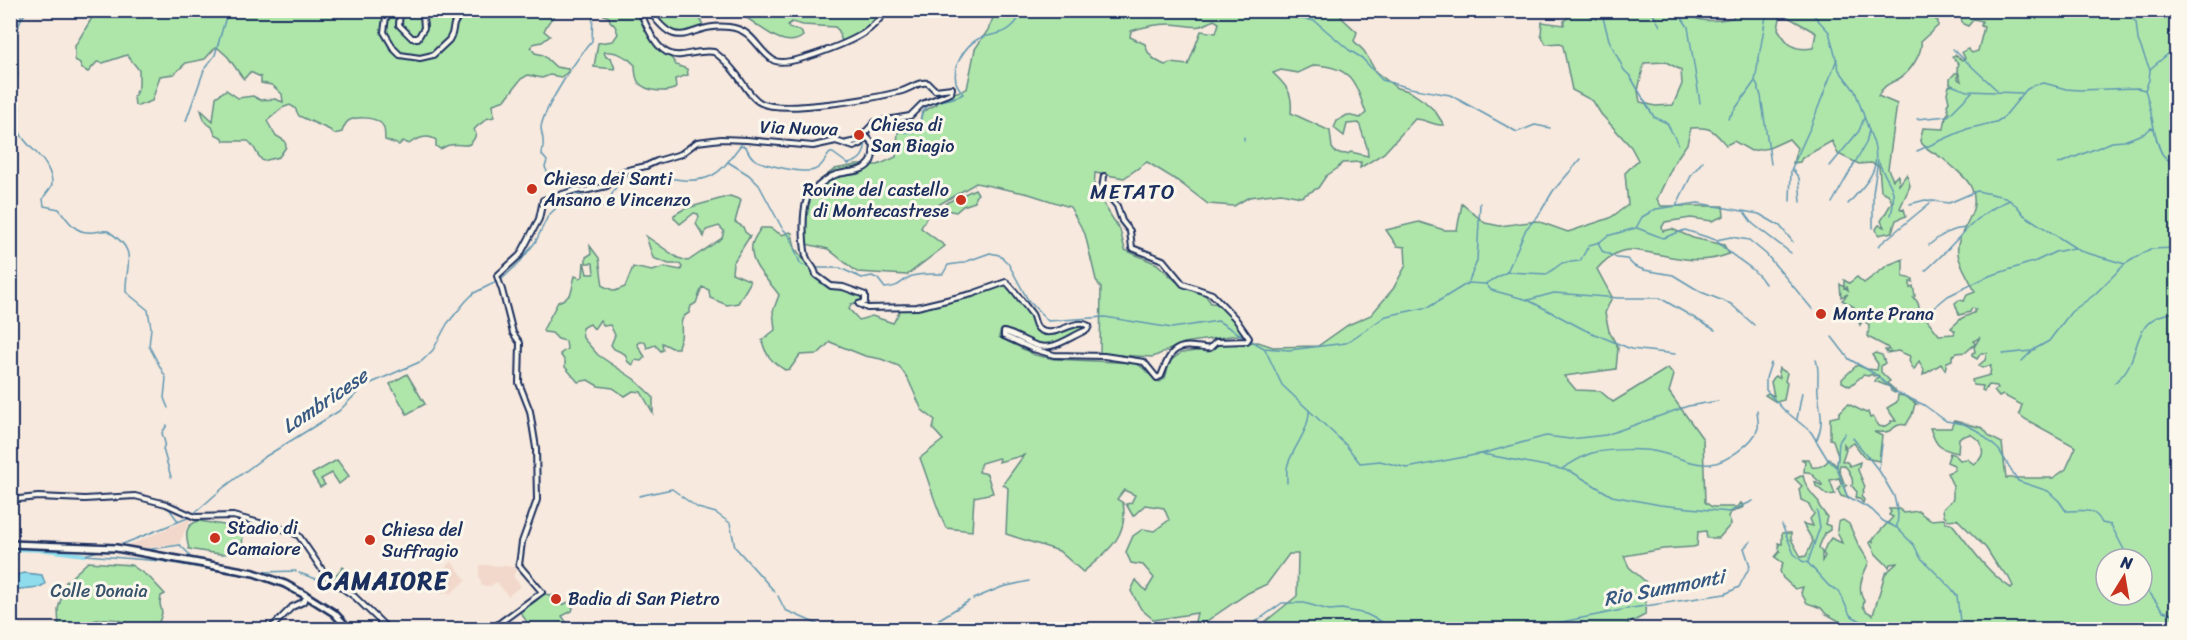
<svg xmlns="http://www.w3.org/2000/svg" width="2187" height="640" font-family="Sriracha,sans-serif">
	<rect width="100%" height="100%" fill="#f7e9dd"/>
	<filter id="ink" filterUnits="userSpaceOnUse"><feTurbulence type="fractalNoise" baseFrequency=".0167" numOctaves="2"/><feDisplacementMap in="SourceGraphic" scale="12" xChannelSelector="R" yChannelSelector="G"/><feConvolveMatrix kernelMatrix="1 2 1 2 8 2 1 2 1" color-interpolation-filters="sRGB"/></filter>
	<g filter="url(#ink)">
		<!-- built -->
		<g fill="#f2d8cb">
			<path d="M191,518L179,544L142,549L125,547Z"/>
			<path d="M452,562L466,580L450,594L447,591L442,594L428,581Z"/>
			<path d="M480,565L507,566L517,568L513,576L521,586L508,596L497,582L490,586H482L479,576Z"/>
		</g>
		<!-- green -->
		<g fill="#aee6aa" stroke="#648a84" stroke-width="1.5" fill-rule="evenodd">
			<path d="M636,10C642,20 645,32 652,41C659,52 671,53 676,65L687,69L688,75L675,79L676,88C667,93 647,92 639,83C635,78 635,71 635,65C626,56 615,51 604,52L606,57L611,58L615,69L594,67L598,43L613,41L618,34L615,26L610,21L609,17L604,15L600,11Z"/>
			<path d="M1567,10L1581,11L1597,19V11H1685C1698,25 1716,20 1733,18L1735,10H1930V16L1938,21V26L1921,41C1923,53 1910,72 1900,78C1890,84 1884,84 1878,96L1897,104L1888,169L1893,180L1898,175L1899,185L1907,174L1910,186L1900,208L1902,210L1904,209L1906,216L1896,220L1892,232L1878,235L1876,229L1879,225L1884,227L1881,221L1892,202L1888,194L1881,191L1879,166L1871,163L1859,164L1838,154L1832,141L1802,158L1800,162L1793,163L1797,148L1789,139L1769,148L1751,151L1734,141L1726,145C1713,130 1712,127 1691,128L1687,144L1675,161L1657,199L1661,206H1723L1724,216L1712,221L1691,218L1665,222L1662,227L1663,231L1672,229L1693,238L1724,245L1729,254C1701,265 1679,258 1651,253C1641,251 1629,248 1619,252C1610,256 1603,262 1597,269L1612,297L1605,313L1609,331L1618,348L1616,369L1564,376L1576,390L1600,391L1613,402L1668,368L1674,375L1669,392L1703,439L1705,502L1712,507H1737L1741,503L1744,507L1730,513L1728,516L1731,524L1719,538H1707L1706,531L1698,532L1697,546L1693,547L1663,549L1624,556L1629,567L1647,583L1645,615L1619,629H1256L1297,596L1298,554H1289L1267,584L1248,593L1195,629H1187L1194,626L1197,613L1154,620L1141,609L1131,591L1136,580L1146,591L1154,578L1143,565L1131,563L1126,552L1133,536L1143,529L1154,531L1169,520L1164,508L1145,505L1133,516L1126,504L1131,503L1135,495L1124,490L1117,499L1123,503C1129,537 1107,552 1083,572L1059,551L1006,534L1008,488L1003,484L1024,455L999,462L1000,459L998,458L981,463L979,472L987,474L993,493L974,497L972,531L946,528C935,505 929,481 920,458L943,440L933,429L935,420L922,410L908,379L899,366L881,359L865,356L830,342L818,354L800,355L790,369L785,370C772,362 765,355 762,340L775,330L773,311L779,295C769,280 749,266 752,245C753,239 758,233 761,228H770L782,235L790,232L792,233L795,248L818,280L834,289H843L861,297L860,302L851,304L849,309L859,320L872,316L893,323L901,309L938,305L1005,284L1027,312L1033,321L1035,329L1040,332L1048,334L1080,325L1087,327L1052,345H1043L1002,330L1000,332L999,337L1035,355L1054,359L1135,363C1146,367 1149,378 1160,382L1165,378L1170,361L1181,353L1211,349L1220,344L1258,342L1273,347L1318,346L1348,325L1371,315L1393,289L1406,265L1405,247L1397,246L1386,230L1419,222L1444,230H1457L1462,204L1485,223L1500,226L1537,221L1568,232L1610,218L1628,205L1625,173L1638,160L1631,147L1601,114L1593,101L1572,90L1563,46L1560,43L1546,44L1541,35L1542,22L1564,25V21L1569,16ZM1781,13L1816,33L1813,48C1793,51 1788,45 1778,29ZM1666,62L1681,70L1682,84L1673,105L1655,106L1640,102L1638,91L1644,63Z"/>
			<path d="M96,11H564C554,13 548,22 544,31L550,36L542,42L533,44L531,48L535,53L543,55L556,67L568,69V72L561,77L550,75L542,78L528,75L521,79L505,100L493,104L494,117L486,119C482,124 477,125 474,130L476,134C470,152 462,142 450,145C446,145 444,148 440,149L436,146V140C428,134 417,138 409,144L403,141L399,145L385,140C385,136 385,130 383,126C378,117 358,116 350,120C345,122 344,127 342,132L334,134L330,130L299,116L295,108L290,105L282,108L267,121L275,135L285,141L286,147L279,157L263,161C257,156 255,146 248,141H224L223,138L215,134L212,127L205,122L201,110L213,121L216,97L226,90L238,98L253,96L260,100L275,99L283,102L282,94L272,85L261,83V77L250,72L244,79L242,77L228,57L218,48H215L205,59L186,63L174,74L160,76L152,101L138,106L135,105L134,97L139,86V70L127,55L103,63L97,62L88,72L81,68L80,63L75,60V46Z"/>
			<path d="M652,11H699L698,15L704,27C676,37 670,35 652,11Z"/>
			<path d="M740,11H886C873,25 862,34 843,41L841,39L839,31L835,27L803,25L792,22L788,25L789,28L801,31L803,36C784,52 759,24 742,15Z"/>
			<path d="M996,11H1340L1339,12L1343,19L1357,32L1354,41L1364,51L1376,72L1397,88L1409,91L1424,101L1435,111L1444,125C1434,126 1426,119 1415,119L1384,153L1360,168L1361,162L1342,163L1338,168L1326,176L1318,188L1301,197L1281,193L1249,197L1234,206L1208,204L1178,181L1147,162L1124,178L1095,173L1094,189L1120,230L1125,250L1157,264L1177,282L1204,293L1211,303L1220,304L1239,325L1244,334L1184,343L1153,357L1100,354L1101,288L1096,280L1085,234L1070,207L1029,194L976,183L931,209L921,228L945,246L907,275L857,272L828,249L806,244L807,204L812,192L818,190L815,184L835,169L856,165H878L896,157L898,132L912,131L914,124L920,121L922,112L937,104L935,97L944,90L954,93L967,89L975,49L988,30ZM1214,20L1219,23L1216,33L1201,31L1188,65L1170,63L1165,65C1154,60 1148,56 1145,44L1130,37L1131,31C1143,27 1156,24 1169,24C1190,24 1194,32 1214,20ZM1315,65C1352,67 1355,82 1366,113L1360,118L1347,115L1337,121L1334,128L1344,136L1347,124L1359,123L1367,147L1368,156L1351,152L1347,154L1336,153L1332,148L1330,131L1291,113C1293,93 1287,86 1273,73L1281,70L1298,73Z"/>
			<path d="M1951,11H2176V629H1854L1826,614L1821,608L1807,603L1801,593L1803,587L1795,589L1783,578L1780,571L1783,563L1775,557L1780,551L1778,543L1782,544V533H1791V539L1801,557L1806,556L1813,541L1803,524L1813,526L1810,519L1814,514L1808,503L1801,500L1799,489L1802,486L1795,479L1803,475C1804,484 1811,494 1819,502V506L1827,517L1825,524L1830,526V530L1825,533L1819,547L1822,553V561L1825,556L1823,553L1826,545L1831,538L1842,543L1837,531L1838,522L1843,520L1849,524L1858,544L1869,562C1863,575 1856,588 1864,601L1863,606L1866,611L1873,615L1885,574L1897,563L1890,564L1889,567L1876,554L1870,543L1871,541L1873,542V539L1893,517L1889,515L1891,512L1889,509H1899L1904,513L1918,511L1930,520L1944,519L1946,523L1952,524C1970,546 1987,573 2011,588L2013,586L2008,576L1998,567L1986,548L1957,519L1948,520L1944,516L1943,509L1953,499V486L1947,473L1955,470L1954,465L1947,462L1950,453L1955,455L1960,460L1967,459L1974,464C1984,458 1984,451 1980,441L1970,434L1959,438L1958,453C1939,449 1936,446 1930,428H1951L1954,421L1983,428L1990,437L2002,443L2006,478H2053L2066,469L2076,447L2025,419L2019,414L2022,405L2003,395L1999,397L1994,391L1998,388L1997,386L1989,385L1984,391L1982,390L1983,386L1973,385L1972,380L1990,375L1991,365L1982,368L1979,365L1985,360L1987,353H1981L1977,359L1972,356V353L1975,352L1974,347L1980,337L1974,341L1975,344L1966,352L1957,353L1952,356V360L1947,362L1945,370L1941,364L1923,375L1924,370L1919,361L1914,370L1909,361L1910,356L1898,351L1887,353L1885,350H1889L1887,347L1868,337L1869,325L1863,320L1860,325L1858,320L1860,318L1857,313H1853L1854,307L1842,300L1848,294L1841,297L1840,284L1848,290L1847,287L1844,288V280L1849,283L1857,277L1864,283L1888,265L1903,259V277L1913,279V282H1910V288L1913,286L1915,296L1913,298C1918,300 1919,304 1919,309L1939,335L1954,334L1955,331L1951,328L1962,318L1974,313L1976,309L1972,308L1970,312L1959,315L1955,303L1959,300L1964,301L1967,295L1975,292C1971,281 1959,264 1958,254C1954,231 1984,213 1971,187C1968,179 1949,163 1942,158C1933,152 1926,150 1920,141L1923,128L1944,129L1946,116L1949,112L1947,105L1949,102L1947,93L1949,86L1954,85L1950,84V79L1955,73H1958V79L1961,81L1957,68L1959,64L1952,57L1955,55L1962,60L1965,58L1962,52L1968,49L1972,53L1978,51L1984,27L1981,26L1982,21L1974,19L1968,26L1963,24L1960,16L1955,17ZM2106,559H2142V595H2106Z"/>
			<path d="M975,189L978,194L975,197V202L963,206L956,212L946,210L944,208L946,203Z"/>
			<path d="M730,196L741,200L735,222L743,227L745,232L750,236L733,263L732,273L749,280L750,283L738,303L727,305L710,298L709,290L702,287L696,303L691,306L689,313C677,319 683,327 681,338C680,341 678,344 678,348H672L662,343L663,350L661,351L655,345L647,348L645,342H639L637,344L645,357L641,361L635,360L633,365L628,362L625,354L614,349L611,345L615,335L610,325L604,326L600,320L594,329L590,324L582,328L583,338L598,355L634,379L653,397V413L641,392L633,391L625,396L613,388L598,386L588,380L578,382L565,367V361L560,354L567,349L566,341L558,339L552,333L544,332L543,330L558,302C575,294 570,294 575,276L580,278L583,276L584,262L587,274H594L593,263H586V257L591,254L590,246L599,258L603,286L615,291L625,287L633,267L652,271L665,267L681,270L682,267L680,264H669L653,258L646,236L678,258L688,261L722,238L724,231L719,226L706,230L704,237L696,224L699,217L698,214L694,213L680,224L674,218V215L684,209Z"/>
			<path d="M1875,353L1882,355L1885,363L1881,366V372L1890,381L1887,383L1896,391L1895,393L1891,391L1890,387L1875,381L1876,378H1880L1878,375L1873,376L1872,374L1868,376L1863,375L1850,386L1842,382V379L1857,365L1867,369L1877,370L1878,364L1872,355Z"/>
			<path d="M1779,368L1787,373L1785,381L1787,383L1784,400L1776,402L1765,395L1768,393L1774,396L1771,382L1775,376L1779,378L1780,377L1778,372Z"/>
			<path d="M407,374L425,404L407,414L390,384Z"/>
			<path d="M1898,395L1904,396L1917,404H1915L1912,415L1906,425C1897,423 1896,427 1889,431C1885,433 1879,432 1874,432L1882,436L1879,461L1865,458L1854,443L1846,447L1844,444V448L1846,449L1842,461L1847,462L1850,466L1860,462L1858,470L1865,487L1863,490L1864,493L1861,496L1864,500L1863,503L1859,498H1856L1857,492L1852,486C1854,480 1849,468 1843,465H1840L1839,469L1844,483L1847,485L1844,488L1848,498L1841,496L1838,490L1841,484L1839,478L1830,480L1835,494L1827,495L1816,486L1815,482L1822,486V484L1809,472H1804L1805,461L1801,459H1809L1812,467C1819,468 1826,465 1829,459L1837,466L1838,456L1833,440L1830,439V418L1839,416V413L1848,404L1866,413L1868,412L1870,418L1873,417L1879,426L1883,427L1891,423V421H1896L1887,408L1897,402Z"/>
			<path d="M337,460L349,476L339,484L332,473L321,479L325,485L320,487L312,474Z"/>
			<path d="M199,521L236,527L243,535L242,547C230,560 204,551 189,549C186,537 183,525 199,521Z"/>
			<path d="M88,562L131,565L150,578L165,594L161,596L160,604L162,613L157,629H130L128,624C118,618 102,617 91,622L85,629H59L58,609L66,582Z"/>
			<path d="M343,567L362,585L354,594L332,579Z"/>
			<path d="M543,594L552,595L550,597L557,605L561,603L562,605L569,602L573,608L572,611L562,616L571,629H532L520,612L536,601Z"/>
		</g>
		<!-- water -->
		<path fill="#8edcec" stroke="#6097b3" stroke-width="1.5" d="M25,573L42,575L45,584L40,587L11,590V576Z"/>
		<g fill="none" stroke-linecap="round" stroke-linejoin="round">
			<!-- stream -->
			<g stroke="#6097b3" stroke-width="1.5">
				<path d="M21,10V19"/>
				<path d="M28,10L21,19L13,44L18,75L12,95L20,109C11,133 28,143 40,157C46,163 55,180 51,187C48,192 45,194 43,199L44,206L59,209C67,219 74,232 88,232C95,233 101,230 108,231C140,252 125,263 126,292L148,310L151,328L149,346L166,378L164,398L168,408"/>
				<path d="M1286,10L1297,18L1315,21L1349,50L1362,58L1382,80L1410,88L1450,95L1517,132L1535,125L1550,128"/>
				<path d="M1601,10L1609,40L1624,70L1630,76L1654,117L1667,123L1678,144"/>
				<path d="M1651,10L1660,26"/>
				<path d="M1677,10L1688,27L1700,103"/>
				<path d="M1809,10L1829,32L1839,70L1855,91L1869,130L1866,143L1832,203"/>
				<path d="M2119,10L2128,15L2136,22L2138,40L2150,70L2149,80L2145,90C2152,108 2154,143 2163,155C2167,160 2173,162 2176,169"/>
				<path d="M1953,49L1997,90"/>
				<path d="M2170,53L2176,51"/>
				<path d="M205,68L215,55L225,20L232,10"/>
				<path d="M2150,69L2168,54"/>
				<path d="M1756,82L1761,96L1771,164"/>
				<path d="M1951,85L1967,91L2022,93"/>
				<path d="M1728,119L1755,81L1767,10"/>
				<path d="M1917,119L1948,116L1972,92"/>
				<path d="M186,121L204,70"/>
				<path d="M873,126C888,125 905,137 918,130C921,124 920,117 923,111C929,100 952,101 963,94C961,91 957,85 956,82C952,66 965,46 978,39C983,36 990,36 996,34C1009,32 1018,22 1023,10"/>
				<path d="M1244,140V137"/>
				<path d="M1917,151L1967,129L1996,122L2004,117L2026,90L2034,85L2044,83L2066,89L2079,90L2137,88L2145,90"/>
				<path d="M728,162L749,175L759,185L782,228L789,235L800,263L802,265L812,267"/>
				<path d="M1879,163C1889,187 1898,186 1891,215"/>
				<path d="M2058,164L2112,142L2124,141L2145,133L2151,128L2154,129"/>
				<path d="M1830,166L1859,131L1864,118"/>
				<path d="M1792,169L1799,178L1801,202"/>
				<path d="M549,176L545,167L547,161L542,155C542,150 544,145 543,141C543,136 541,131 541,127C544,108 578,56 592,41L593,10"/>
				<path d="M1790,201L1791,170L1811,126L1837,59"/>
				<path d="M1848,204C1871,178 1885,165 1869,131"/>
				<path d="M1910,204L1925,200L1949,203L1977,191L2005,197L2017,206L2024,215L2080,251L2125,264"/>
				<path d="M1676,206L1692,174L1703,161"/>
				<path d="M1745,213L1753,224L1791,253"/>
				<path d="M1637,228L1663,238L1685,230L1716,240L1731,237L1749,240L1766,254L1813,310"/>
				<path d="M1873,228V193L1878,160"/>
				<path d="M1717,241C1731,258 1754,265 1765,284"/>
				<path d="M1598,242L1602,251L1617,258L1627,259L1634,266L1644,270L1673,275L1701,292L1731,304L1754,325"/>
				<path d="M1929,245C1939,236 1952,229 1965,228"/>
				<path d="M1878,246L1930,203"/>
				<path d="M816,268H840L862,278L872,276L878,279L885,288C902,287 901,280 912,276C922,273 933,274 943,274L948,265L962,263L990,253L999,255L1008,263L1028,300L1048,321L1105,317L1172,328L1218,321L1246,338"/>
				<path d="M1925,271C1955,246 1972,214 2010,200"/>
				<path d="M1507,272L1526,229L1538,216L1553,191L1581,159"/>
				<path d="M1469,281L1477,261L1480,203"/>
				<path d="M1486,284L1491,290L1528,300L1554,293L1619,298H1660L1715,330"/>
				<path d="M1528,300L1585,330L1631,349L1675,354"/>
				<path d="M1920,319L1948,296L1989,276L2036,261L2055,252L2074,248"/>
				<path d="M1832,337L1849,359L1875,374L1894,391L1924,405L1946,421L1964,424L1978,431L1999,450L2018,481L2048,491L2059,501L2066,511C2081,511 2094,506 2102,523L2111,525L2129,559"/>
				<path d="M1250,340L1264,348L1289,350L1346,343L1386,316L1429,307L1468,283L1485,284L1507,272L1547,274L1562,263L1580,261L1589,245L1600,242L1607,236L1636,228L1642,217L1656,209L1698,203L1759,214L1780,226L1793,242"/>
				<path d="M1265,349L1282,385L1345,444L1360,463L1380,461L1407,468L1480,454L1488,455L1561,469L1572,472L1612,496L1660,505L1729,512L1753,501"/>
				<path d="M2003,354L2031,351"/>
				<path d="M2022,361L2033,350L2049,341L2071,312L2094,295L2125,264L2150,249L2176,248"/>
				<path d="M1771,363L1766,378V390L1783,409L1811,432L1828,460L1837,468L1847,496L1872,510L1883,521L1897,528L1914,545L1920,557L1952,589L1957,596L1961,630"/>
				<path d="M2114,383C2147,359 2124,318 2176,312"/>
				<path d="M1797,419L1802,393"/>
				<path d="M167,425L162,433L165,443L163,449L171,477"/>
				<path d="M1853,438L1880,472L1894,496L1898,514L1897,527"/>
				<path d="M1816,441C1825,422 1820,412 1818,393C1817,381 1820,371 1816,360"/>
				<path d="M1481,454L1546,436L1570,439L1606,435L1688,406L1718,401"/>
				<path d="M1837,467L1839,442L1845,433"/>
				<path d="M1563,468C1572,463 1582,456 1592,453C1609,449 1645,448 1662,453C1677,457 1696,466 1711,464C1726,462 1754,443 1758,428C1759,423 1757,415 1757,410"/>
				<path d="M1879,469L1882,444"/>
				<path d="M1287,483C1287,477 1286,470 1288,464C1294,446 1309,431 1309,411"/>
				<path d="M639,496L672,489L679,494"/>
				<path d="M681,496L698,508L716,513L730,523L735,547L775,592"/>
				<path d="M165,506L170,510L178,521"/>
				<path d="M1782,525L1794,554L1802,561L1808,563L1829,586L1839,591L1850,615L1877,630"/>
				<path d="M118,546L190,517L223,488L263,458L339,411L360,390L369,384L422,361L433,350L447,324L466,301L474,293L502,279L520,262L536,241L548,216L570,194C585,193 591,205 604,206C613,197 614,184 626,177C644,167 686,190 713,175C726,168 731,156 741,145L746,147C748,151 749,155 754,159C762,165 805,174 814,170C823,167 825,158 830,153H833L848,164C862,161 865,154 866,140"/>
				<path d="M145,550L180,545L189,554V557L262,572L296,571"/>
				<path d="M84,555L102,550"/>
				<path d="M85,555L161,561L259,578L286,589L326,611L337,620"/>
				<path d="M1808,562L1820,527L1817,511"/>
				<path d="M2142,569L2146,588L2163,611L2176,615"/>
				<path d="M299,573L322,581"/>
				<path d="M778,596L785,610L817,624L820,630"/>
				<path d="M973,599L1002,587L1029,581"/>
				<path d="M503,625L506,630"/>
				<path d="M931,630L936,621L969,601"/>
				<path d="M1252,630L1254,623L1282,603H1304L1329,610L1342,609L1366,614L1398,630"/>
				<path d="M1543,630L1552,624L1632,608L1725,594L1739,587L1750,566L1744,548L1751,541"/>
				<path d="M2028,630L2029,627"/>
			</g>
			<!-- river -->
			<path stroke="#8edcec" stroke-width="4" d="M10,549L46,550L84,555"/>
			<!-- minor casing -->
			<g stroke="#1b2f5e" stroke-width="8">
				<g id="minor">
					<path d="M387,10L384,32L394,49L400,55L420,58L433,55L449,40L452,34L454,24L462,10"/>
					<path d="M400,10L399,25L412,38H418L424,28L423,14"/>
					<path d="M639,10C648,27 657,58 681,55C692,54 703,50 714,52C723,58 730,66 737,75C743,83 751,98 761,103C783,114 877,98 902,91C911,88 920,81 928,83L935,90L952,88L951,93L922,104L910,116L875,122L857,141L847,143"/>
					<path d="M649,10C681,57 687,22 729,27C754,30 756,49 773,60C787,69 850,42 864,33C873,27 880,19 887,10"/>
					<path d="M859,304L867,308L917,307L972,294L1006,282C1012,286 1026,307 1032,314C1035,319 1034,327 1040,330C1056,339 1074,317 1089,326L1087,330C1070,336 1054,352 1035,345C1024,341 1016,335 1004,332V336"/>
					<path d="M1004,336L1033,349L1054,355L1104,356L1144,362L1157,378L1161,376C1168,359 1171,343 1195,347C1201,347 1204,349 1210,348L1216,342L1247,341L1249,338L1235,318L1212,294L1183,284L1163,260L1132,248L1130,231L1122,221L1117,206L1102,188L1104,176"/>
					<path d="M10,500L38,497L85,499L135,496L166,504L195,517L233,516L290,531L299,536L327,577L355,597L389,630"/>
					<path d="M269,630L292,607L303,602L307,596"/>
					<path d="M490,630L542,592L519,565L522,542L537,500L536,448L530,411L519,383L520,343L513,333L502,290L497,276L520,255L539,219L543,200L576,190L584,191L607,186L624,171L646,166L657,161L681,154L697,142L721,139L747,140L813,146L836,141L854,147L861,144L867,137L874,145C873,151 874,158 870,163C863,173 846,171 835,175C827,178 810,191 807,199C802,213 803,242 806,256C808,264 815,266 816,275L831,286L843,287L865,295V302L859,304"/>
				</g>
			</g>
			<!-- major casing -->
			<g stroke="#1b2f5e" stroke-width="10">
				<path id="major" d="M10,544L116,548L254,573L285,584L307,596L334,613L350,630"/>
			</g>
			<!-- minor -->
			<use href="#minor" stroke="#fbf7ec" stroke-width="4"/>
			<!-- major -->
			<use href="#major" stroke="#fbf7ec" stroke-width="5"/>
		</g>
	</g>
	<!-- markers -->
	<g fill="#c8321e" stroke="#fbf7ec" stroke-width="2">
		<circle cx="859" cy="135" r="6"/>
		<circle cx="532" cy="189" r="6"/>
		<circle cx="961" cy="200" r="6"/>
		<circle cx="1821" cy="314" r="6"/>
		<circle cx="215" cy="538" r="6"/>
		<circle cx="370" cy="540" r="6"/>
		<circle cx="556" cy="599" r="6"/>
	</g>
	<g text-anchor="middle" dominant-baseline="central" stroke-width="6" stroke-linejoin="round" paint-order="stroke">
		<!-- poi labels -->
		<g font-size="18" fill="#1b2f5e" stroke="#fbf7ec" text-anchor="start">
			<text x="871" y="125">Chiesa di<tspan x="871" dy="21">San Biagio</tspan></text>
			<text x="544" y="179">Chiesa dei Santi<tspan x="544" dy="21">Ansano e Vincenzo</tspan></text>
			<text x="949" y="190" text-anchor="end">Rovine del castello<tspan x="949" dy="21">di Montecastrese</tspan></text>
			<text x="1833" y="314">Monte Prana</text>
			<text x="227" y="528">Stadio di<tspan x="227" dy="21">Camaiore</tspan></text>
			<text x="382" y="530">Chiesa del<tspan x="382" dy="21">Suffragio</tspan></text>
			<text x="568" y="599">Badia di San Pietro</text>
		</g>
		<!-- street labels -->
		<g font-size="18" fill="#1b2f5e" stroke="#fbf7ec">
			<text transform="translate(799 128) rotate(2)">Via Nuova</text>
		</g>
		<!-- park labels -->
		<g font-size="18" fill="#38546d" stroke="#fbf7ec">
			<text x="99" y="591">Colle Donaia</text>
		</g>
		<!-- water labels -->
		<g font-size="20" font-style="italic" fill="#385a82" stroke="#fbf7ec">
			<text transform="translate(325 401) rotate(-34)">Lombricese</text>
			<text transform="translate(1664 588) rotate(-11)">Rio Summonti</text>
		</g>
		<!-- quarter labels -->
		<g font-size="21" letter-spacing="1.5" fill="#1b2f5e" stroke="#fbf7ec">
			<text x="1133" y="192">METATO</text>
		</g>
		<!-- district labels -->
		<g font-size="24" font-weight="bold" letter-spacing="1.5" fill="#1b2f5e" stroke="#fbf7ec">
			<text x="383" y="581">CAMAIORE</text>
		</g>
	</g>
	<!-- margin -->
	<rect width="2187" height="640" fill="none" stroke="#fbf7ec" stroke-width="36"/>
	<rect x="18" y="18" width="2151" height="604" fill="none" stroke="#1b2f5e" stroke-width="2" filter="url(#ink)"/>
	<!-- north arrow -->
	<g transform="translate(2124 577) rotate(11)"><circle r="28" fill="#fbf7ec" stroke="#a1a7b3" stroke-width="1.5"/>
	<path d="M0-4.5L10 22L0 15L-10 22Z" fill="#c8321e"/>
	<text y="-9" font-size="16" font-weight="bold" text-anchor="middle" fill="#1b2f5e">N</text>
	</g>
</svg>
